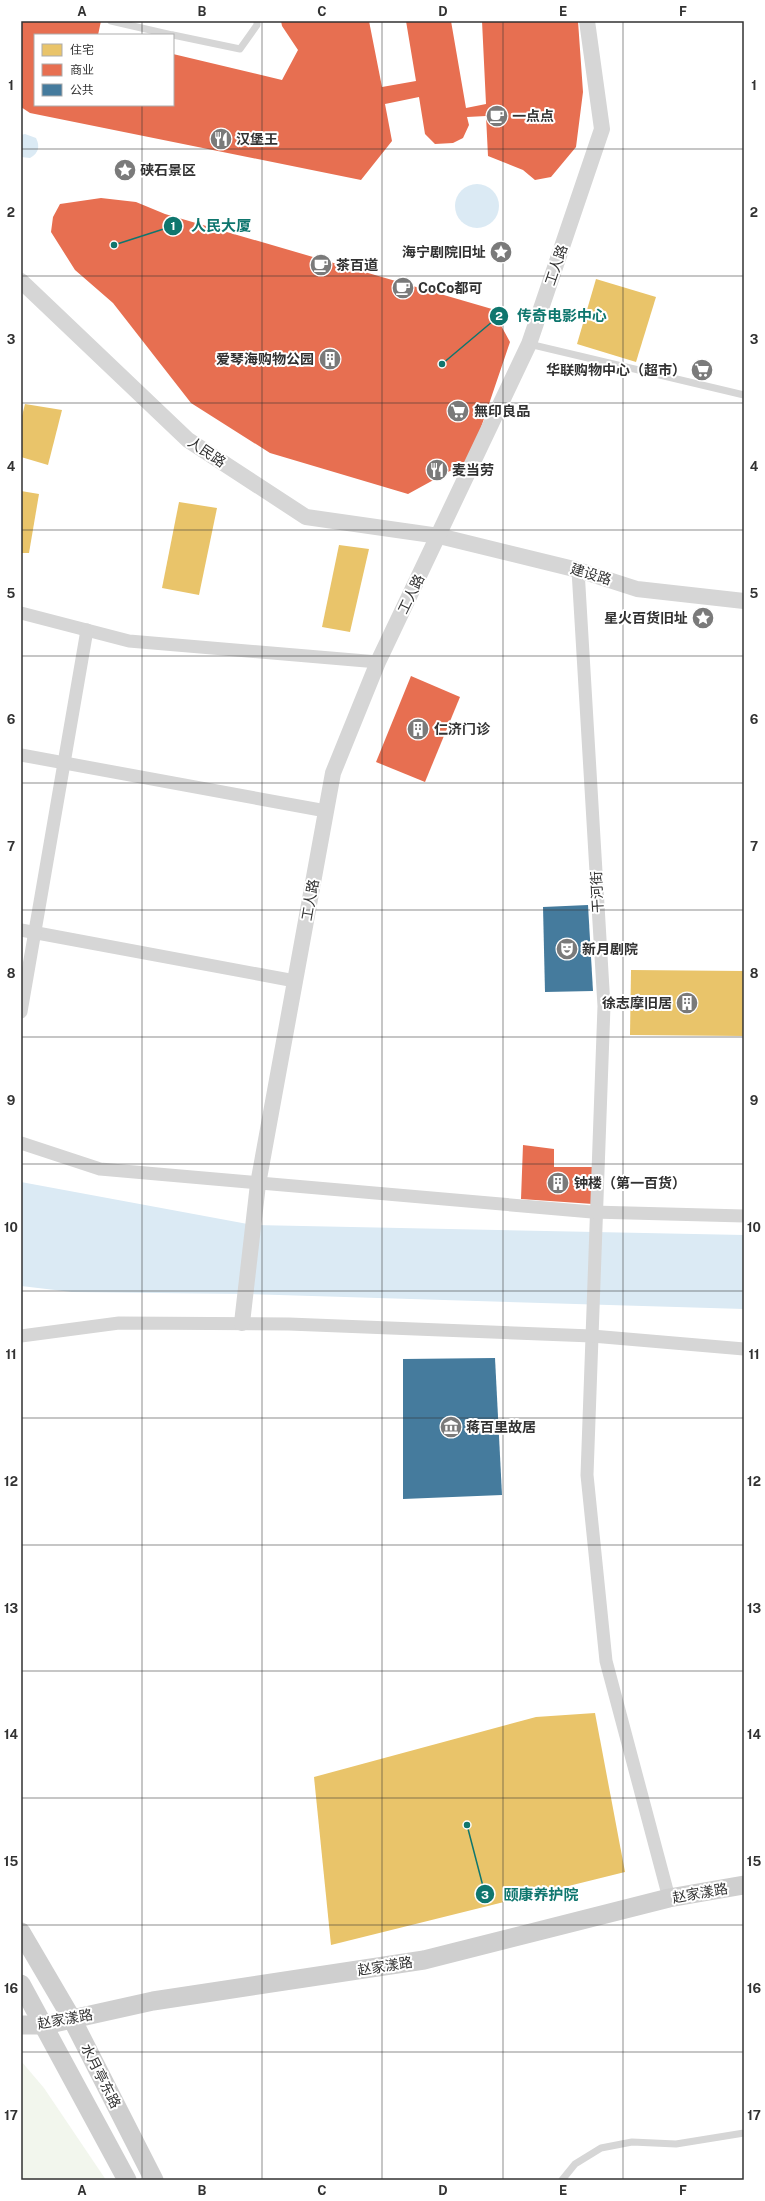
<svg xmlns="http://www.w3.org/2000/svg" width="765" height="2201" font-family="'Public Sans','Noto Sans SC',sans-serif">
	<rect width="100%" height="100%" fill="#fff"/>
	<!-- green -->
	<path fill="#f2f6ed" d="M21,2061L44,2088L106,2180H21Z"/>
	<!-- water -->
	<g fill="#dbeaf4">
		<path d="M25,134L36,138C40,146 39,153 30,158L21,157V135Z"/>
		<circle cx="477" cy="206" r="22"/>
		<path d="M21,1182L253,1225L744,1235V1309L244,1294L72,1292L21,1286Z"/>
	</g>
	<!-- homes -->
	<g fill="#e9c46a">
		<path d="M596,279L656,297L636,362L577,344Z"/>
		<path d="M25,404L62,410L48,465L21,457V420Z"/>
		<path d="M21,491L39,494L29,553H21Z"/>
		<path d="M179,502L217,508L199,595L162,588Z"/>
		<path d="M339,545L369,549L350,632L322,627Z"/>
		<path d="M631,970L744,971V1036L630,1035Z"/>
		<path d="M595,1713L625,1872L331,1945L314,1777L536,1717Z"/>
	</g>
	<!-- shops -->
	<g fill="#e76f51">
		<path d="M21,21H101L98,35H35V105H173V54L282,80L298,50L282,26L281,21H369L382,87L416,81L406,21H451L466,108L486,104L482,21H578L583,92L576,147L551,177L535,180L523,170L488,156L486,116L467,117L469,125L463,138L453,143L435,144L425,134L419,97L385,104L392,141L361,180L30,113L21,107Z"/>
		<path d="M101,198L136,202L165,214L492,309L510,342L470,460L408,494L270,453L191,403L113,303L75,270L51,232L53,217L60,204Z"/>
		<path d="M411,676L460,697L425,782L376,762Z"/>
		<path d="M523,1145L554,1149V1167H594L593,1204L521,1199Z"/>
	</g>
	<!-- public -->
	<g fill="#457b9d">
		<path d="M588,905L593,991L545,992L543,907Z"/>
		<path d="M495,1358L502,1495L403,1499V1359Z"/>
	</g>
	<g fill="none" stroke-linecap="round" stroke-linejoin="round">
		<!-- service -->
		<g stroke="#d6d6d6" stroke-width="7">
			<path d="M111,21L172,35"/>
			<path d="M173,35L240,49L257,25V21"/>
			<path d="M529,344L744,395"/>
			<path d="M562,2180L575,2164L601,2148L632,2142L676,2144L744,2133"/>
		</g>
		<!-- minor -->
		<g stroke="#d6d6d6" stroke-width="13">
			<path d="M578,570L604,1006L587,1475L606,1661L669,1898"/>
			<path d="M21,613L129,641L378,662"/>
			<path d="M21,755L326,811"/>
			<path d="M21,930L295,981"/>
			<path d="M21,1012L87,630"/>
			<path d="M21,1143L100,1169L592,1212L744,1216"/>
			<path d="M21,1336L119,1323L289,1324L592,1336L744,1349"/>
		</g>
		<!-- tertiary -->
		<g stroke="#d6d6d6" stroke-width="16">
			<path d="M21,281L188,440L306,517L439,536L578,570L637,589L744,601"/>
			<path d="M242,1323L258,1184L333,773L378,662L529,344L602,129L587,21"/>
		</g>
		<!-- secondary -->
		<g stroke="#cfcfcf" stroke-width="19">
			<path d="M21,1932L72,2019L154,2180"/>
			<path d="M21,1984L127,2180"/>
			<path d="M21,2025H45L153,2001L424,1960L669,1898L744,1885"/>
		</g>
	</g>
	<!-- grid -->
	<path fill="none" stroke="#323232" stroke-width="1" stroke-opacity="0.55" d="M142,21V35M262,21V2180M382,21V2180M503,21V2180M623,21V2180M142,105V2180M21,149H744M21,276H744M21,403H744M21,530H744M21,656H744M21,783H744M21,910H744M21,1037H744M21,1164H744M21,1291H744M21,1418H744M21,1545H744M21,1671H744M21,1798H744M21,1925H744M21,2052H744"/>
	<!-- icons -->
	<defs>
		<g id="cafe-disc" transform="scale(1.15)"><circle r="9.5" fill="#7a7a7a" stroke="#fff"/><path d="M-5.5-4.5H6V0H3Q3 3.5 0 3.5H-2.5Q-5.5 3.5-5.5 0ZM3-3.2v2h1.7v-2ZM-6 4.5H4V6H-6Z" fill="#fff"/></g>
		<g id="restaurant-disc" transform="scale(1.15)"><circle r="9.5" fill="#7a7a7a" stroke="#fff"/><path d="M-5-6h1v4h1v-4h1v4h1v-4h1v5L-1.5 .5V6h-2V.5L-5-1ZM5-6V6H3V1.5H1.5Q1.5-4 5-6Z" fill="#fff"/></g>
		<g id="sight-disc" transform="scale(1.15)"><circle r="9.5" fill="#7a7a7a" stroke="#fff"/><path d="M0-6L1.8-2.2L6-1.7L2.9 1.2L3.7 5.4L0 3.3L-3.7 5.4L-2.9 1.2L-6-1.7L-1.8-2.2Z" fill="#fff"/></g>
		<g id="building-disc" transform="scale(1.15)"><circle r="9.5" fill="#7a7a7a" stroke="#fff"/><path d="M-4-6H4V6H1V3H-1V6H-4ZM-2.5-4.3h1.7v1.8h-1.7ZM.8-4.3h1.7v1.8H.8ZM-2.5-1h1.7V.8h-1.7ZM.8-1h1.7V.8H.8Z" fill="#fff"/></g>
		<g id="supermarket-disc" transform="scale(1.15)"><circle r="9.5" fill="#7a7a7a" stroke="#fff"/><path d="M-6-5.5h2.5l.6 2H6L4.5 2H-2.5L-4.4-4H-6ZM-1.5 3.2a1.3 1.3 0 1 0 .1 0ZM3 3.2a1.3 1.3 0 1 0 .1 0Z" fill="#fff"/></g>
		<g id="theatre-disc" transform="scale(1.15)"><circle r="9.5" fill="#7a7a7a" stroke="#fff"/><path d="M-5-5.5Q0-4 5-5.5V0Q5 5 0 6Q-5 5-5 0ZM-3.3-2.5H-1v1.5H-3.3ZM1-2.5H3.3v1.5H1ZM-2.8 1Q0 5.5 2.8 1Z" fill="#fff"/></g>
		<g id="museum-disc" transform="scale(1.15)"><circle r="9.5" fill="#7a7a7a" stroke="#fff"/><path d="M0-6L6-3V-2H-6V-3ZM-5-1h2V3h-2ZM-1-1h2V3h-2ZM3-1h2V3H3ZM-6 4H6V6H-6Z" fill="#fff"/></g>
	</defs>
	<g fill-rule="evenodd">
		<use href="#cafe-disc" x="497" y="116"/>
		<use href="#restaurant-disc" x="221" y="139"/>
		<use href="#sight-disc" x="125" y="170"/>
		<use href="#sight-disc" x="501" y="252"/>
		<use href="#cafe-disc" x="321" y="265"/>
		<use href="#cafe-disc" x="403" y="288"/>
		<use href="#building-disc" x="330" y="359"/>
		<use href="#supermarket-disc" x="702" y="370"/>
		<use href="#supermarket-disc" x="458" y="411"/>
		<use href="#restaurant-disc" x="437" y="470"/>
		<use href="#sight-disc" x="703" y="618"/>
		<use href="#building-disc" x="418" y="729"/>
		<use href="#theatre-disc" x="567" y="949"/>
		<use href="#building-disc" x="687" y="1003"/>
		<use href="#building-disc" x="558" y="1183"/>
		<use href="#museum-disc" x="451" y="1427"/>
	</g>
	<g text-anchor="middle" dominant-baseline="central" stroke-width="4" stroke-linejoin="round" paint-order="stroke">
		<!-- poi labels -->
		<g font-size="14" font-weight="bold" fill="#323232" stroke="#fff" text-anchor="start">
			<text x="512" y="116">一点点</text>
			<text x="236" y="139">汉堡王</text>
			<text x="140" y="170">硖石景区</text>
			<text x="486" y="252" text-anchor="end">海宁剧院旧址</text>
			<text x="336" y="265">茶百道</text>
			<text x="418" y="288">CoCo都可</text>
			<text x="314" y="359" text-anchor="end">爱琴海购物公园</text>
			<text x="686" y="370" text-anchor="end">华联购物中心（超市）</text>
			<text x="474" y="411">無印良品</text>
			<text x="452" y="470">麦当劳</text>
			<text x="688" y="618" text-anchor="end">星火百货旧址</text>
			<text x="434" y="729">仁济门诊</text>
			<text x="582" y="949">新月剧院</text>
			<text x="672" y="1003" text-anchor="end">徐志摩旧居</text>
			<text x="574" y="1183">钟楼（第一百货）</text>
			<text x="466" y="1427">蒋百里故居</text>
		</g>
		<!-- street labels -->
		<g font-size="14" fill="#323232" stroke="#fff">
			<text transform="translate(556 265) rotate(-71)">工人路</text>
			<text transform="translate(207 452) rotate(34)">人民路</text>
			<text transform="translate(591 574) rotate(17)">建设路</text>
			<text transform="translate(411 594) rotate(-64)">工人路</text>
			<text transform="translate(597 892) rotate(-93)">干河街</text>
			<text transform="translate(310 900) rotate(-80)">工人路</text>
			<text transform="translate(700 1893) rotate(-10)">赵家漾路</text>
			<text transform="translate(385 1966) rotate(-9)">赵家漾路</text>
			<text transform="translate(65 2019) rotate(-10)">赵家漾路</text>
			<text transform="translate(101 2076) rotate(63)">水月亭东路</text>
		</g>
	</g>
	<!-- callouts -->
	<path fill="none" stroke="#0f766e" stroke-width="1.5" d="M114 245L173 226M442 364L499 316M467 1825L485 1894"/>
	<g fill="#0f766e" stroke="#fff" stroke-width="1.5">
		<circle cx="114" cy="245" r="4"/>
		<circle cx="442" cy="364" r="4"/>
		<circle cx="467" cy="1825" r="4"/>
		<circle cx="173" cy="226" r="10"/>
		<circle cx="499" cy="316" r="10"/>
		<circle cx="485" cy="1894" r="10"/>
	</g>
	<g font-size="12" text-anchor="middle" font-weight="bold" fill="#fff">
		<text x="173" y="230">1</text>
		<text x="499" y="320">2</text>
		<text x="485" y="1899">3</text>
	</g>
	<g font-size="15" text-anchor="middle" font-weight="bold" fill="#0f766e" stroke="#fff" stroke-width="4" stroke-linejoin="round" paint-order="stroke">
		<text x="221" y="231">人民大厦</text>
		<text x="562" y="321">传奇电影中心</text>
		<text x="541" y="1900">颐康养护院</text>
	</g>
	<!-- border -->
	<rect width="765" height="2201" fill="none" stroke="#ffffff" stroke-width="44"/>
	<!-- legend -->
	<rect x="34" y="34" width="140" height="72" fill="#ffffff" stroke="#adadad"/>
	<rect x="42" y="44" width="20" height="12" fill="#e9c46a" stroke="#adadad"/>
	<text x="70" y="54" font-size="12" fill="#323232">住宅</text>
	<rect x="42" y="64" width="20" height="12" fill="#e76f51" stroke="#adadad"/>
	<text x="70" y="74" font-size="12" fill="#323232">商业</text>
	<rect x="42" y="84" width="20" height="12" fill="#457b9d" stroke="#adadad"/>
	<text x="70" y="94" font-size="12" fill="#323232">公共</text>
	<rect x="22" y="22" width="721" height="2157" fill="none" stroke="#323232" stroke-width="1.5"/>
	<g font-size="13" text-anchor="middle" font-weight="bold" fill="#323232">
		<text x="82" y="16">A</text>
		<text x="202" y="16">B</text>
		<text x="322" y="16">C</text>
		<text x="443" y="16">D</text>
		<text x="563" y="16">E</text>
		<text x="683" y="16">F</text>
		<text x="11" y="90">1</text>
		<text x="754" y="90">1</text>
		<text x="11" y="217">2</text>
		<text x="754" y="217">2</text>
		<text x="11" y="344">3</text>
		<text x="754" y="344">3</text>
		<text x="11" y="471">4</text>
		<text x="754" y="471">4</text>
		<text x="11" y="598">5</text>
		<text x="754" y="598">5</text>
		<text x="11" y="724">6</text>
		<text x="754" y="724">6</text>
		<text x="11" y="851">7</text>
		<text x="754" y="851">7</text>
		<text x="11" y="978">8</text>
		<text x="754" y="978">8</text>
		<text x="11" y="1105">9</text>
		<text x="754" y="1105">9</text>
		<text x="11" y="1232">10</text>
		<text x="754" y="1232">10</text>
		<text x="11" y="1359">11</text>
		<text x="754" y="1359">11</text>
		<text x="11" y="1486">12</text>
		<text x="754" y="1486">12</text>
		<text x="11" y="1613">13</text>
		<text x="754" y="1613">13</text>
		<text x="11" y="1739">14</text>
		<text x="754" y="1739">14</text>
		<text x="11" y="1866">15</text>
		<text x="754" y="1866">15</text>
		<text x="11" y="1993">16</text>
		<text x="754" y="1993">16</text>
		<text x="11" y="2120">17</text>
		<text x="754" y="2120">17</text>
		<text x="82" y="2195">A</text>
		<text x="202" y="2195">B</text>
		<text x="322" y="2195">C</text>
		<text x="443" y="2195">D</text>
		<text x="563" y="2195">E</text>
		<text x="683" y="2195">F</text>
	</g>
</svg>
